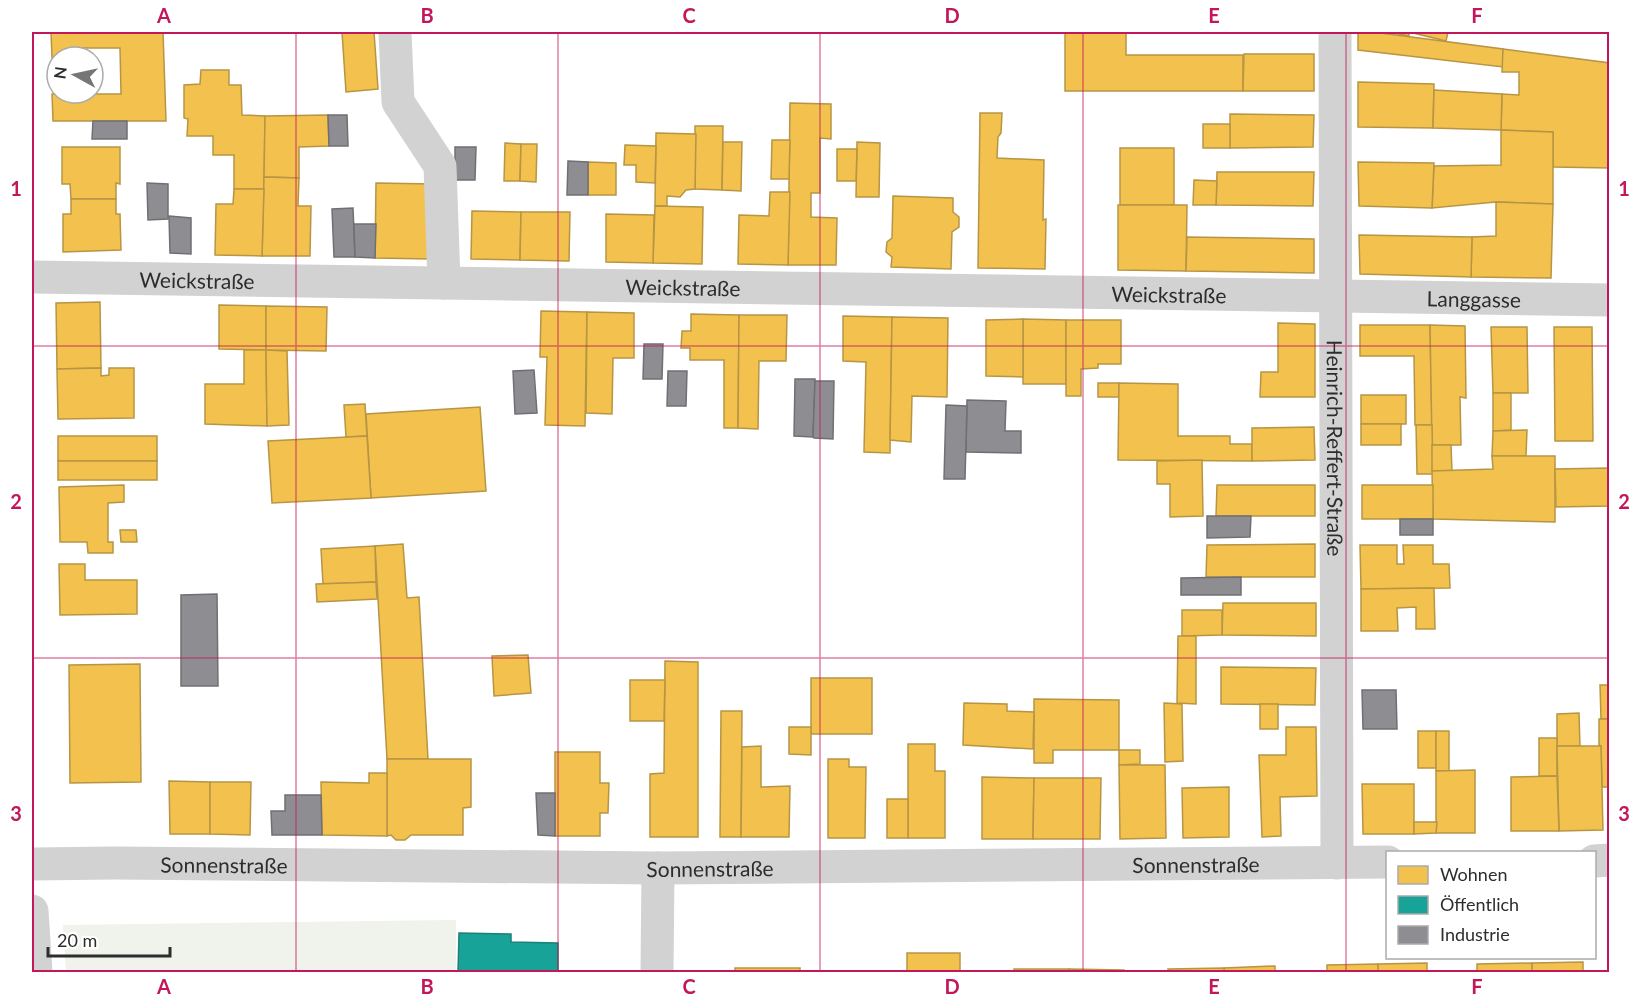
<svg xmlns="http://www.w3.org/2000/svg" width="1641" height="1004" font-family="Lato,sans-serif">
	<rect width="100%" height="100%" fill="#fff"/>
	<!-- green -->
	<path fill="#f0f2ec" d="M456,920V972H66L63,925Z"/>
	<!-- homes -->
	<g fill="#f2c14e" stroke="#b79544" stroke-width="1.5">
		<path d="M51,32H163L166,121H53L52,94H121L120,48H69V57L52,58Z"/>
		<path d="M342,32H374L378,89L346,92Z"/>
		<path d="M1065,32H1126V55H1243V91H1065Z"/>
		<path d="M1358,32H1373L1503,49V67L1358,50Z"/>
		<path d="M1388,32H1448L1446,41L1409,32V36Z"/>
		<path d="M1503,49L1610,63V168L1553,167V132L1501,130L1502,94L1519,95V72H1502Z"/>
		<path d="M1244,54H1314V91H1243Z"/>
		<path d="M201,70H229V85H241L242,115L265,116L264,189H234V155H213V136H187L188,119L184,118V85L200,84Z"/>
		<path d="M1358,82L1434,84L1433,128L1358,127Z"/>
		<path d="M1434,90L1502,94L1501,130L1433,128Z"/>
		<path d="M790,103L831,104V139L820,138V193H811V217L837,218L836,265H788Z"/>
		<path d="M980,113H1002L1001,133L998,137L997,158L1044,160L1043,220L1046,219L1045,269L978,268Z"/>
		<path d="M1230,114L1314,115L1313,147L1230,148Z"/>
		<path d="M328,115L329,146L299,147V178L264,177L265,116Z"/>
		<rect x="1203" y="124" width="27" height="24"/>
		<path d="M695,126H723L722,190L695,189Z"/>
		<path d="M1501,130L1553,132V204L1496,202L1432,208L1434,166L1501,165Z"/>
		<path d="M656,133L696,134L695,189L686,190L680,197L667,196V206H655Z"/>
		<path d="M772,140H790L789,179H771Z"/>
		<path d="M723,142H742L741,191L722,190Z"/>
		<path d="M857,142L880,143L879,197H856Z"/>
		<path d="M505,143L521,144L520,181H504Z"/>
		<path d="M521,144H537L536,182L520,181Z"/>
		<path d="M625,145L656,146L655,183L636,182V165H624Z"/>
		<path d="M62,147H120V184L116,183V199H71L70,184H62Z"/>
		<rect x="1120" y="148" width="54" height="57"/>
		<path d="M837,149H857L856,181H837Z"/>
		<path d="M588,162L616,163V195H588Z"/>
		<path d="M1358,162L1434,163L1432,208L1359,206Z"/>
		<path d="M1217,172H1314L1313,206L1216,205Z"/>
		<path d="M264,177L299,178L298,206H311L310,256H262Z"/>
		<path d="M1194,180L1217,181L1216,205H1193Z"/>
		<path d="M376,183L433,184L431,259L375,258Z"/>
		<path d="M234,189H264L262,256L215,255L216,204H233Z"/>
		<path d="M770,192H790L788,265L738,264L739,215L769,216Z"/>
		<path d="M893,196L953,198V212L959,217V227L952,232L951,269L891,267L892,257L886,252L887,242L892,238Z"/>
		<path d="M71,199H116V214H120L121,250L63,252V214H71Z"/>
		<path d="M1496,202L1553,204L1551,278L1471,277L1472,237L1496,236Z"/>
		<path d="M1118,205H1187L1186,271L1118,270Z"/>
		<path d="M655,206L703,207L702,264L653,263Z"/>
		<path d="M472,211L521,212L520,260L471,259Z"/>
		<path d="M521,212H570L569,261L520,260Z"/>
		<path d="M606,214L654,215L653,263L606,262Z"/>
		<path d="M1359,235L1472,237L1471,277L1360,274Z"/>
		<path d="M1187,237L1314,239V273L1186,271Z"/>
		<path d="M100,302L101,368L57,369L56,303Z"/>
		<path d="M219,305L266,306V350L219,349Z"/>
		<path d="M266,306L327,307L326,351L266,350Z"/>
		<path d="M541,311L587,312L585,426L545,425L547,357H540Z"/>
		<path d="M587,312L634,313V358H613L612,414L586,413Z"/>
		<path d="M691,314L739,315L738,428H724V360H690V348H681L682,331H691Z"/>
		<path d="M739,315H787L786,361H759L758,429L738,428Z"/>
		<path d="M843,316L892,317L890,453L864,452L866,362L843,361Z"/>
		<path d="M892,317L948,318L947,397L912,396L911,442L890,440Z"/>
		<path d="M1023,319L1066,320V384H1023Z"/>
		<path d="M1023,319V377L986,376V320Z"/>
		<path d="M1066,320H1121V364H1098V368L1081,369V396H1066Z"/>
		<path d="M1278,323L1315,324V397H1260L1261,372H1278Z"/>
		<path d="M1360,325H1430L1432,425H1415L1414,356H1360Z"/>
		<path d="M1430,325L1465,326L1466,398L1460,397L1461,445H1432Z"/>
		<path d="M1491,327H1527L1528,393H1493Z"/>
		<path d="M1554,327H1592L1593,441H1555Z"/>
		<path d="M244,350H266L267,426L205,424V384H244Z"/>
		<path d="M266,350L287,351L289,425L267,426Z"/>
		<path d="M101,368V376L109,375V368H134V418L58,419L57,369Z"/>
		<rect x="1098" y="383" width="21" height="14"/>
		<path d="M1119,383L1178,384V436H1230V444H1252V461L1118,460Z"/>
		<path d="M1493,393H1511V430L1493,431Z"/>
		<rect x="1361" y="395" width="45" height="29"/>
		<path d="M365,404L367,436L346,437L344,405Z"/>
		<path d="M480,407L486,491L371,498L366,414Z"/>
		<rect x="1361" y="424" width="40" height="21"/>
		<path d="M1416,425H1432L1433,474H1417Z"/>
		<path d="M1314,427L1315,460L1252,461V428Z"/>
		<path d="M1527,430L1526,456H1492L1493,431Z"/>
		<rect x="58" y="436" width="99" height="25"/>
		<path d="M367,436L371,498L272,503L268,441Z"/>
		<path d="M1432,445H1451L1452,471H1432Z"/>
		<path d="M1492,456H1555V522L1433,519L1432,471L1493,469Z"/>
		<path d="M1202,460L1203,516L1170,517V484H1157V461Z"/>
		<rect x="58" y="461" width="99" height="19"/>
		<path d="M1610,468V506L1556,507L1555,469Z"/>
		<path d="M124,485V502L108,503V542H113V553H88L87,542H60L59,487Z"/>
		<path d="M1217,485H1315V516H1216Z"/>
		<rect x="1362" y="485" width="71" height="34"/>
		<path d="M120,530H136L137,542H121Z"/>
		<path d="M403,544L407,598L419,597L428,759H387L375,546Z"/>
		<path d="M1315,544V577H1206L1207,545Z"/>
		<path d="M1360,545H1397V564H1404L1403,545H1433V564H1449L1450,588L1361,589Z"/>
		<path d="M375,546L376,582L323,584L321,549Z"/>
		<path d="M59,564H85V580H137V614L60,615Z"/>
		<path d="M376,582L377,599L317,602L316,584Z"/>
		<path d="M1434,588L1435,629H1416V607L1397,608L1398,631H1361V589Z"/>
		<path d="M1223,603H1316V636L1222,635Z"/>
		<path d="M1182,610H1222V635L1182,636Z"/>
		<path d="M1178,636H1196V704L1177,703Z"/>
		<path d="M528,655L531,693L494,696L492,656Z"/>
		<path d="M665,661L698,662V837H650V774L664,773Z"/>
		<path d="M140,664L141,782L70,783L69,665Z"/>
		<path d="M1221,667L1316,668L1315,705L1221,704Z"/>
		<rect x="811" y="678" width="61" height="56"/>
		<path d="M630,680H665L664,721H630Z"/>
		<path d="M1600,685H1610V719H1601Z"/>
		<path d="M1034,699L1119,700V750H1053V763H1034Z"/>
		<path d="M964,703L1007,704V711L1034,712L1033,749L963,745Z"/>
		<path d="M1164,703L1182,704L1183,761L1165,762Z"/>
		<rect x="1260" y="704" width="18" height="25"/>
		<path d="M721,711H742L741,837H720Z"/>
		<path d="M1579,713L1580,746H1557V714Z"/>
		<path d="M1599,719H1610V787H1602L1601,746L1599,745Z"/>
		<path d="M789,727H811V755L789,754Z"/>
		<path d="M1286,727H1316L1317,796L1280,797L1281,836L1262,837L1259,755H1286Z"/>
		<rect x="1418" y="731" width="18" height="37"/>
		<rect x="1436" y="731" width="13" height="40"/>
		<rect x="1539" y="738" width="18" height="38"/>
		<path d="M908,744H935V771H945V838H908Z"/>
		<path d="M761,746V787L790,786L789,837H741L742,747Z"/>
		<path d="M1557,746H1601L1603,830L1559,831Z"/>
		<path d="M1119,750H1140V764L1119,765Z"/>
		<path d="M555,752H600V783H609L608,813H600V836H555Z"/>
		<path d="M387,759H471V807L463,808V835H411L405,840H396L391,835L387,836Z"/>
		<path d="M828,759H849V767H866L865,838H828Z"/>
		<path d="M1119,765H1165L1166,838L1120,839Z"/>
		<path d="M1475,770V833H1436V771Z"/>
		<path d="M369,773H387V836L322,835L321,782L369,783Z"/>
		<path d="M1557,776L1559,831H1511V777Z"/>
		<path d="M982,777L1034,778L1033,839H982Z"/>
		<path d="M1034,778H1101L1100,839H1033Z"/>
		<path d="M169,781L210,782V834H170Z"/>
		<path d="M210,782H251L250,835L210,834Z"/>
		<path d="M1362,784H1414V834H1363Z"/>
		<path d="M1229,787V837L1183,838L1182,788Z"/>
		<rect x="887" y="799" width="21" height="39"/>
		<path d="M1414,822H1437L1436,833L1414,834Z"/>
		<rect x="907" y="953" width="53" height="19"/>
		<path d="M1583,962V972H1532V963Z"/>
		<path d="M1427,963V972H1378V964Z"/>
		<path d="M1532,963V972H1477V964Z"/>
		<path d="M1378,964V972H1327V965Z"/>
		<path d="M1275,966V972H1224V968Z"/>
		<rect x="735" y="968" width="65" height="4"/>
		<path d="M1224,968V972H1168V969Z"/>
		<rect x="1014" y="969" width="55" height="3"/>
		<path d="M1069,969L1124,970V972H1069Z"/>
	</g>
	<!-- public -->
	<path fill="#17a398" stroke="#1e8078" stroke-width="1.5" d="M459,933L511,934V942L558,943V972H458Z"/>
	<!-- industry -->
	<g fill="#8d8d92" stroke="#707074" stroke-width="1.5">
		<path d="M328,115H347L348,146H329Z"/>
		<path d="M93,121H127V139H92Z"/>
		<path d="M455,147H476L475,180H455Z"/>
		<path d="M568,161L588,162V195H567Z"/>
		<path d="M147,183L168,184V219L148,220Z"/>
		<path d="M353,208L355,257H334L332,209Z"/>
		<path d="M169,216L191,218V254L170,253Z"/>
		<path d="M354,224H376L375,258L355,257Z"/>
		<path d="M644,344H663L662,379H643Z"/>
		<path d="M534,370L537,413L515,414L513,371Z"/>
		<path d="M668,371H687L686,406H667Z"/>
		<path d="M795,379H815V381L813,437L794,436Z"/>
		<path d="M815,381H834L833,439L814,438L813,437Z"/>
		<path d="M967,400L1006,401L1005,431H1021V453L966,452Z"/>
		<path d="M946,405L967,406L965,479H944Z"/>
		<path d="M1207,516H1251L1250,537L1207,538Z"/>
		<rect x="1400" y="519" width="33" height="16"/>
		<path d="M1241,577V595H1181V578Z"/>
		<path d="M217,594L218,686H181V595Z"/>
		<path d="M1362,690H1396L1397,729H1363Z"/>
		<path d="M536,793H555V836L538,835Z"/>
		<path d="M285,795H321L322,835H272L271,811H285Z"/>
	</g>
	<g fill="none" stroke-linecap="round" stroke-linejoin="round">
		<!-- minor -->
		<g stroke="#d2d2d2" stroke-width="33">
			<path d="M395,32L398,102L440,166L444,283"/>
			<path id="s1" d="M1335,32L1337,863"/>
			<path id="s2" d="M32,277L1610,300"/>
			<path d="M1594,861L1610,860"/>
			<path id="s3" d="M32,864L115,863L658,868L1388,862"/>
			<path d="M32,911L36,972"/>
			<path d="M657,972L658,868"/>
		</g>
	</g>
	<!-- grid -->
	<path fill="none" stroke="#c2185b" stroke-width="1.5" stroke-opacity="0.55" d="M296,32V972M558,32V972M820,32V972M1083,32V972M1346,32V972M32,346H1610M32,658H1610"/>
	<g text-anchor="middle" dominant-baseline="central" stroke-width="6" stroke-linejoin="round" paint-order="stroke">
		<!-- street labels -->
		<g font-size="21" fill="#2d2d2d" stroke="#fff">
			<text stroke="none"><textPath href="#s2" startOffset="165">Weickstraße</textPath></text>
			<text stroke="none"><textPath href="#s2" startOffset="651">Weickstraße</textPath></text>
			<text stroke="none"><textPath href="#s2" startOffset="1137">Weickstraße</textPath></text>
			<text stroke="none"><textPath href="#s2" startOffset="1442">Langgasse</textPath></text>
			<text stroke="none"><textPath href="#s1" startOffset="416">Heinrich-Reffert-Straße</textPath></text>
			<text stroke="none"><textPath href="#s3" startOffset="192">Sonnenstraße</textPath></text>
			<text stroke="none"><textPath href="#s3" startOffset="1164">Sonnenstraße</textPath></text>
			<text stroke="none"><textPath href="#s3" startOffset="678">Sonnenstraße</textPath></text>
		</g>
	</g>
	<!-- border -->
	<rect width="1641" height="1004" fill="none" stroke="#ffffff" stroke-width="66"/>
	<!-- legend -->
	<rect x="1386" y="851" width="210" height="108" fill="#ffffff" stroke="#ababab" stroke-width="1.5"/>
	<rect x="1398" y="866" width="30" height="18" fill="#f2c14e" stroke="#ababab" stroke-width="1.5"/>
	<text x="1440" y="881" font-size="18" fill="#2d2d2d">Wohnen</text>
	<rect x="1398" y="896" width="30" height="18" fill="#17a398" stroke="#ababab" stroke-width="1.5"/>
	<text x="1440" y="911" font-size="18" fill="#2d2d2d">Öffentlich</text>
	<rect x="1398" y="926" width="30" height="18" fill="#8d8d92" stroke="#ababab" stroke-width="1.5"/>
	<text x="1440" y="941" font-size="18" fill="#2d2d2d">Industrie</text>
	<!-- north arrow -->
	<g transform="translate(75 75) rotate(278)"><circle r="28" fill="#ffffff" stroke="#ababab" stroke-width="1.5"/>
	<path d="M0-4.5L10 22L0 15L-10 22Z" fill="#767676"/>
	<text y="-9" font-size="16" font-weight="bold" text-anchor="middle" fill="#2d2d2d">N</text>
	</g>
	<!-- scale -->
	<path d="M48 947v9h122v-9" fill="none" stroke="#2d2d2d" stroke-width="3"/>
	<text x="57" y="947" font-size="18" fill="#2d2d2d" stroke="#ffffff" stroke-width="4.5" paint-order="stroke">20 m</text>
	<rect x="33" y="33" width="1575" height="938" fill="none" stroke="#c2185b" stroke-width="2"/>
	<g font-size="20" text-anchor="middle" font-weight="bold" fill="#c2185b">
		<text x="164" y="23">A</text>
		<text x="427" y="23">B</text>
		<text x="689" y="23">C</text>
		<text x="952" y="23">D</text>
		<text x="1214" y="23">E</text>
		<text x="1477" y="23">F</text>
		<text x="16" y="196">1</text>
		<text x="1624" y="196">1</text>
		<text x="16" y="509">2</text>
		<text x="1624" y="509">2</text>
		<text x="16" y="821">3</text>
		<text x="1624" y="821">3</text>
		<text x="164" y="994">A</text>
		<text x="427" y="994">B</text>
		<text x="689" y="994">C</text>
		<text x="952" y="994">D</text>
		<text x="1214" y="994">E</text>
		<text x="1477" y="994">F</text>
	</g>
</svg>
